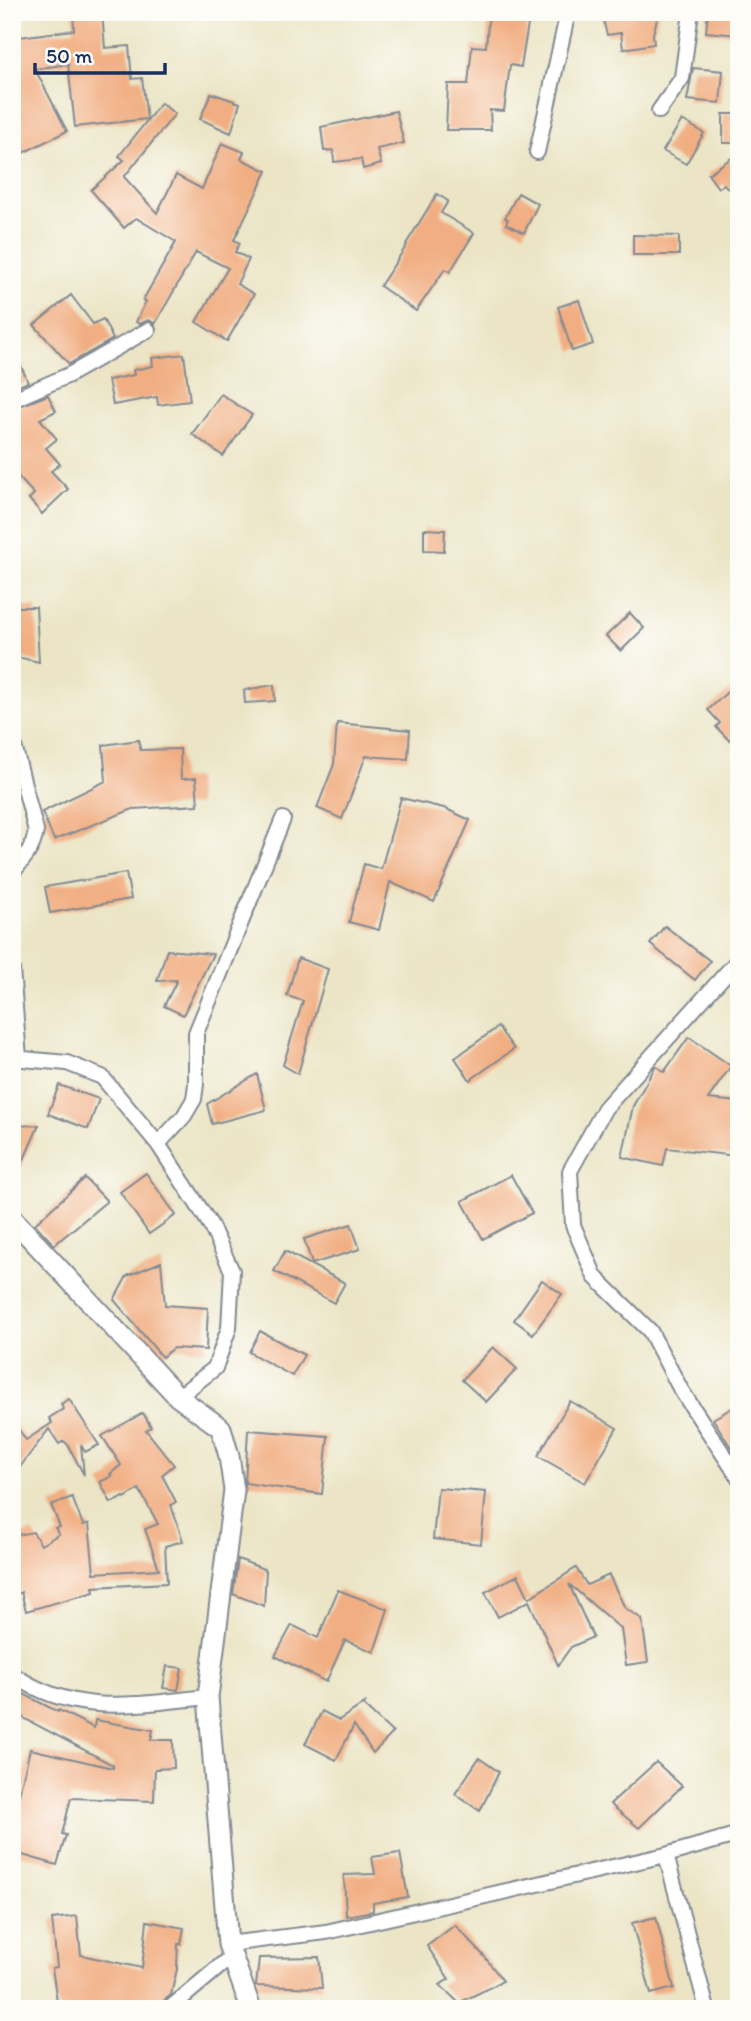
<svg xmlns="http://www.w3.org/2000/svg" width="751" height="2021" font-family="Itim,sans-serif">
	<rect width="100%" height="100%" fill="#fdfcf7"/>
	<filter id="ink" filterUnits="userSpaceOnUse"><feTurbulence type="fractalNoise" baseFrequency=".0143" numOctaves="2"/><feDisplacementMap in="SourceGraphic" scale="14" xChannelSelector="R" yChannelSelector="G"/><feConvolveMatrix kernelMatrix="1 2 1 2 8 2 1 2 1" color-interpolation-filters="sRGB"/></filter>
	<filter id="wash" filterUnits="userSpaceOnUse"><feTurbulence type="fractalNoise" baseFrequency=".00686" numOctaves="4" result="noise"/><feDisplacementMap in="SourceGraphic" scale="28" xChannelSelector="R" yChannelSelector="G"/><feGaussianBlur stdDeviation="1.57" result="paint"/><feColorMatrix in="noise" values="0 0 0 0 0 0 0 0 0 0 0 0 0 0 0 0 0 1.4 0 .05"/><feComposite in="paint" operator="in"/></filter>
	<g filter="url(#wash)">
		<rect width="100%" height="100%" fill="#ebe5c6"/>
		<g id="blocks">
			<!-- building -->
			<g fill="#f1ae82">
				<path d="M73,12H102L105,48L129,46L132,79L142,78L147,119L75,127L68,64L35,69L67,131L17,156L12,147V38L74,30Z"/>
				<path d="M489,12H530L521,67L510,65L504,111L490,110L491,130H446L448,84H468L472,46L486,47Z"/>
				<path d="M659,12L653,34L654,44L623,49L621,33L607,35L602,16Z"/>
				<path d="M708,12H739V35L706,32Z"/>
				<path d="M693,68L723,71L720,103L687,100Z"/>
				<path d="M211,93L240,103L231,133L200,119Z"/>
				<path d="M161,103L175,114L124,177L157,213L176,175L202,189L222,143L244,152L241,159L267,171L234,240L240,243L235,252L249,259L237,284L254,294L227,341L196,322L228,268L196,252L155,324L149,320L140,324L136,322L146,301L143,300L176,242L136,218L124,228L91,190L124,160L119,156Z"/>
				<path d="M396,111L404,143L377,149L381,164L363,169L361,159L334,162L333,150L324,151L321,127Z"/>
				<rect x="723" y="114" width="16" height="29"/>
				<path d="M682,120L704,133L686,164L663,151Z"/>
				<path d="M739,153V181L728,189L724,184L718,188L708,174Z"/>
				<path d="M518,193L538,204L524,233L506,224L508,219L505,218Z"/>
				<path d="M437,194L448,201L441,213L474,233L450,272L445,269L416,311L380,286L407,245L406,244Z"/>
				<path d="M633,235L679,236V255H633Z"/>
				<path d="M71,295L93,324L103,319L113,339L69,364L34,325Z"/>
				<path d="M579,300L593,344L572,351L558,307Z"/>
				<path d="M12,345L28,382L12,389Z"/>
				<path d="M184,354L190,401L158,405L157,397L113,405L108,380L134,375L133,370L153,366L152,358Z"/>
				<path d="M221,394L252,415L223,456L192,434Z"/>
				<path d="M48,395L56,411L40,419L57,439L46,448L60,464L51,471L68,489L42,514L29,499L34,494L12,470V409Z"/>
				<path d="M424,529L445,530L444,551L424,550Z"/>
				<path d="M12,607H36L39,662L12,656Z"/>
				<path d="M630,613L644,628L621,651L606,636Z"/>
				<path d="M739,681V731L729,740L716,727L720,723L708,710Z"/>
				<path d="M274,685L275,701L245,703L244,690Z"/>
				<path d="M337,723L410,730L408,759L366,756L342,819L317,808L334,764Z"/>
				<path d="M139,740L140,750L180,749L181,779L196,778L198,805L133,809L54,840L42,812L106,781L103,745Z"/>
				<path d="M401,798L444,808L470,820L434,902L390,882L379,930L349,922L364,864L381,869Z"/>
				<path d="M126,873L131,899L50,913L45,887Z"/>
				<path d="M665,926L710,961L695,980L650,944Z"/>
				<path d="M167,950L213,954L183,1015L164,1006L177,980L157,981Z"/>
				<path d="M298,958L328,969L298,1074L283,1065L303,1001L287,996Z"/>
				<path d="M498,1027L514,1049L470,1080L455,1058Z"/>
				<path d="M689,1037L731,1066L708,1099L739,1102V1140L736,1156L667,1148L663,1166L622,1157L633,1106L655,1067L656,1066L664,1072Z"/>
				<path d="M257,1074L266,1110L212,1124L207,1104Z"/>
				<path d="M59,1085L99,1099L88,1129L48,1114Z"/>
				<path d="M39,1125L12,1187V1126Z"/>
				<path d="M146,1173L176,1215L149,1234L120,1192Z"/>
				<path d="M511,1175L532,1213L483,1239L462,1201Z"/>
				<path d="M85,1178L107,1201L54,1245L35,1224Z"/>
				<path d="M351,1224L360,1249L312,1264L304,1239Z"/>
				<path d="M285,1251L345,1283L334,1303L274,1271Z"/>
				<path d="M161,1262L165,1305L208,1308L206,1350L173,1348L162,1357L114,1300L127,1276Z"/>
				<path d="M542,1280L562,1294L533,1334L514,1320Z"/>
				<path d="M260,1331L304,1355L292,1376L249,1352Z"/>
				<path d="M493,1347L517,1369L486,1402L462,1380Z"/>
				<path d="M69,1399L99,1445L85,1452L81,1445L84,1475L68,1445L64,1441L59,1444L49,1429L20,1467L12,1453V1420L26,1440L52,1423L49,1418L63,1409L61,1404Z"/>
				<path d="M570,1401L617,1428L585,1483L538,1456Z"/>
				<path d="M739,1404V1460L713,1419Z"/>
				<path d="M143,1413L151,1427L146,1430L174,1465L162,1475L176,1502L171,1505L183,1541L165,1546L167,1583L93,1587L94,1592L26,1611L21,1592L12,1598V1582L16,1579L12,1558V1536L33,1532L41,1545L59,1534L55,1528L60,1527L51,1505L72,1497L83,1525L89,1524L94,1573L159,1569L145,1529L158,1524L139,1489L125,1498L124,1497L111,1503L100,1482L112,1476L110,1474L121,1465L102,1436Z"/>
				<path d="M248,1430L328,1436L322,1494L245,1483Z"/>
				<path d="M438,1488L486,1492L481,1544L433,1539Z"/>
				<path d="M238,1559L266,1570L264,1606L233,1594Z"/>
				<path d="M576,1568L587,1585L609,1575L625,1608L642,1619L648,1662L626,1665L621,1629L569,1584L593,1637L571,1647L558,1665L529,1601L498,1617L485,1592L518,1575L529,1598Z"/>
				<path d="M338,1590L388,1609L374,1652L345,1640L326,1682L275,1656L292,1625L318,1638Z"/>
				<path d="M167,1666L182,1668L178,1690L163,1688Z"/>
				<path d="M12,1688L58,1712L59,1710L94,1728L95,1720L153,1730L151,1740H173L174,1768L155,1769L154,1801L71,1798L62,1834L66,1835L57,1865L12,1852V1823L30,1749L113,1768V1765L12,1712Z"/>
				<path d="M365,1703L364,1706L393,1733L373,1753L354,1725L336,1760L305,1744L322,1711L339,1720Z"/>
				<path d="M479,1758L499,1772L480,1811L455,1794Z"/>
				<path d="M656,1762L682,1786L639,1828L610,1804Z"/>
				<path d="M400,1853L408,1897L373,1903V1911L346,1916L344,1875L375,1874L372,1857Z"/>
				<path d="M77,1916L81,1955L142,1968L147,1921L184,1928L181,1944H178L177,1969L171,1995L162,2002L160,2009H135L99,2001L101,2009H58L52,1968L57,1967L52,1919Z"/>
				<path d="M656,1917L674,1988L651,1994L632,1923Z"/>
				<path d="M455,1925L484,1956L503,1981L459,2003L440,1985L449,1979L427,1946Z"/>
				<path d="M319,1957L322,1988L256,1986L259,1958Z"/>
			</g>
		</g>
	</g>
	<g filter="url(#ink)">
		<use href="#blocks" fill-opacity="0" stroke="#838a92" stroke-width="2"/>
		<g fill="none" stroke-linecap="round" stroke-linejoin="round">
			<!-- street casing -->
			<g stroke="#838a92" stroke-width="18">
				<g id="street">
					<path d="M659,111L682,78L691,12"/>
					<path d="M537,152L568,12"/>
					<path d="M12,400L69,375L148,330"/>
					<path d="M12,738L36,831C33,849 24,859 12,873"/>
					<path d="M739,959L605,1108L570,1171L573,1225L595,1277L650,1331L681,1390L739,1478"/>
					<path d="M12,969L19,1058"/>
					<path d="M12,1058L67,1063L102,1077L158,1144L210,1224L232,1271L229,1328L215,1368L178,1397"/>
					<path d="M158,1144L184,1116L194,1099L196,1084V1033L283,819"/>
					<path d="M12,1674C76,1718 135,1704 208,1697"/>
					<path d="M666,1855L707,2009"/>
					<path d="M228,1944L326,1932L666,1855L739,1834"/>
					<path d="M169,2009L232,1956"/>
				</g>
			</g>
			<!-- secondary casing -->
			<g stroke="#838a92" stroke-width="23">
				<path id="secondary" d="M12,1218L178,1397L221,1428L229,1456L234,1490L208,1697L228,1944L251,2009"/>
			</g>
			<!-- street -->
			<use href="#street" stroke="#fff" stroke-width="14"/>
			<!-- secondary -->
			<use href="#secondary" stroke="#fff" stroke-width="19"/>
		</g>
	</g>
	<!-- margin -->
	<rect width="751" height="2021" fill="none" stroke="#fdfcf7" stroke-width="42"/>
	<!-- scale -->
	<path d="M35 63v10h130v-10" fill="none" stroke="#1b2f5e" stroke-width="3.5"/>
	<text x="46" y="63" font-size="21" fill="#1b2f5e" stroke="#fdfcf7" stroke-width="5" paint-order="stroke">50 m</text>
</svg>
